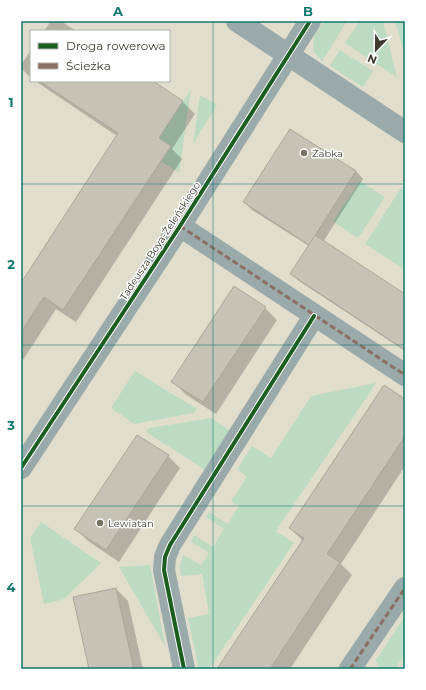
<svg xmlns="http://www.w3.org/2000/svg" width="426" height="690" font-family="Montserrat,sans-serif">
	<rect width="100%" height="100%" fill="#e1ddcc"/>
	<!-- green -->
	<g fill="#bcdbc2">
		<path d="M324,21H347L322,61L313,51L314,36Z"/>
		<path d="M360,21H383L397,77L345,43Z"/>
		<path d="M395,21H405V56Z"/>
		<path d="M340,50L373,71L363,87L330,66Z"/>
		<path d="M191,89L179,173L161,161L159,138Z"/>
		<path d="M200,95L217,105L193,144Z"/>
		<path d="M360,181L385,197L358,238L333,221Z"/>
		<path d="M401,188L405,191V270L365,244Z"/>
		<path d="M135,371L197,409L194,413L134,424L111,408Z"/>
		<path d="M376,383L276,531L294,543L209,669H199L188,618L209,614L202,574L181,576L180,565L183,555L201,565L209,553L191,542L194,535L213,547L224,529L206,517L209,512L228,524L239,506L231,501L247,477L237,469L252,446L271,458L311,396Z"/>
		<path d="M211,418L230,431L205,470L146,432L149,428Z"/>
		<path d="M41,522L101,563L64,599L44,604L30,538Z"/>
		<path d="M150,565L165,646L119,567Z"/>
		<path d="M405,616V654L395,669H380L376,660Z"/>
	</g>
	<!-- shadow -->
	<g fill="#0003">
		<path d="M51,21H61L76,31H44Z"/>
		<path d="M31,50V78L21,68V65Z"/>
		<path d="M35,81H151L183,102L195,114L172,149L182,159L76,322L56,309L21,363V285L117,136Z"/>
		<path d="M356,171L363,179L323,242L405,295V351L299,281L291,274L309,246L252,210L244,202Z"/>
		<path d="M265,308L277,320L216,414L185,394L173,381Z"/>
		<path d="M405,400V466L341,564L352,575L290,669H218L303,541L290,528Z"/>
		<path d="M168,456L180,468L119,562L88,541L76,529Z"/>
		<path d="M116,589L128,601L143,669H90Z"/>
	</g>
	<!-- building -->
	<g fill="#c6c2b5" stroke="#a9a799">
		<path d="M39,81H153L183,101L159,138L171,146L63,310L44,297L21,332V283L118,133Z"/>
		<path d="M290,129L356,171L309,245L243,202Z"/>
		<path d="M315,235L405,294V350L290,274Z"/>
		<path d="M234,286L266,307L203,402L171,382Z"/>
		<path d="M384,385L405,399V436L327,554L340,562L270,669H217L304,538L289,528Z"/>
		<path d="M137,435L169,455L106,550L74,529Z"/>
		<path d="M116,588L134,669H89L73,597Z"/>
	</g>
	<g fill="none" stroke-linecap="round" stroke-linejoin="round">
		<!-- minor -->
		<g stroke="#9aa9a9" stroke-width="22">
			<path d="M237,21L405,132"/>
			<path d="M180,226L405,375"/>
			<path d="M21,468L180,226L310,21"/>
			<path d="M184,669L164,570L165,557L170,545L314,316"/>
			<path d="M350,669L405,588"/>
		</g>
		<!-- quiet -->
		<g stroke="#8d6e63" stroke-width="3" stroke-dasharray="6 3" stroke-linecap="butt">
			<path d="M180,226L405,375"/>
			<path d="M350,669L405,588"/>
		</g>
		<!-- cycleway casing -->
		<g stroke="#fff" stroke-width="6">
			<g id="cycleway">
				<path d="M21,468L180,226L310,21"/>
				<path d="M184,669L164,570L165,557L170,545L314,316"/>
			</g>
		</g>
		<!-- cycleway -->
		<use href="#cycleway" stroke="#1b5e20" stroke-width="4"/>
	</g>
	<!-- grid -->
	<path fill="none" stroke="#0f766e" stroke-width="1" stroke-opacity="0.55" d="M213,21V669M21,184H405M21,345H405M21,506H405"/>
	<!-- markers -->
	<g fill="#767365" stroke="#fff" stroke-width="1.5">
		<circle cx="304" cy="153" r="4"/>
		<circle cx="100" cy="523" r="4"/>
	</g>
	<g text-anchor="middle" dominant-baseline="central" stroke-width="3" stroke-linejoin="round" paint-order="stroke">
		<!-- poi labels -->
		<g font-size="10" fill="#3d3a2e" stroke="#fff" text-anchor="start">
			<text x="312" y="153">Żabka</text>
			<text x="108" y="523">Lewiatan</text>
		</g>
		<!-- street labels -->
		<g font-size="10" fill="#3d3a2e" stroke="#fff">
			<text transform="translate(160 241) rotate(-57)">Tadeusza Boya-Żeleńskiego</text>
		</g>
	</g>
	<!-- border -->
	<rect width="426" height="690" fill="none" stroke="#ffffff" stroke-width="44"/>
	<!-- legend -->
	<rect x="30" y="30" width="140" height="52" fill="#ffffff" stroke="#b1b0ab"/>
	<rect x="38" y="43" width="20" height="6" fill="#1b5e20" stroke="#b1b0ab"/>
	<text x="66" y="50" font-size="12" fill="#3d3a2e">Droga rowerowa</text>
	<rect x="38" y="63" width="20" height="6" fill="#8d6e63" stroke="#b1b0ab"/>
	<text x="66" y="70" font-size="12" fill="#3d3a2e">Ścieżka</text>
	<!-- north arrow -->
	<g transform="translate(376 50) rotate(202)" stroke="#ffffff" stroke-width="3" paint-order="stroke">
	<path d="M0-3L7 15L0 10L-7 15Z" fill="#3d3a2e"/>
	<text y="-6" font-size="11" font-weight="bold" text-anchor="middle" fill="#3d3a2e">N</text>
	</g>
	<rect x="22" y="22" width="382" height="646" fill="none" stroke="#0f766e" stroke-width="1.5"/>
	<g font-size="13" text-anchor="middle" font-weight="bold" fill="#0f766e">
		<text x="118" y="16">A</text>
		<text x="308" y="16">B</text>
		<text x="11" y="107">1</text>
		<text x="11" y="269">2</text>
		<text x="11" y="430">3</text>
		<text x="11" y="592">4</text>
	</g>
</svg>
